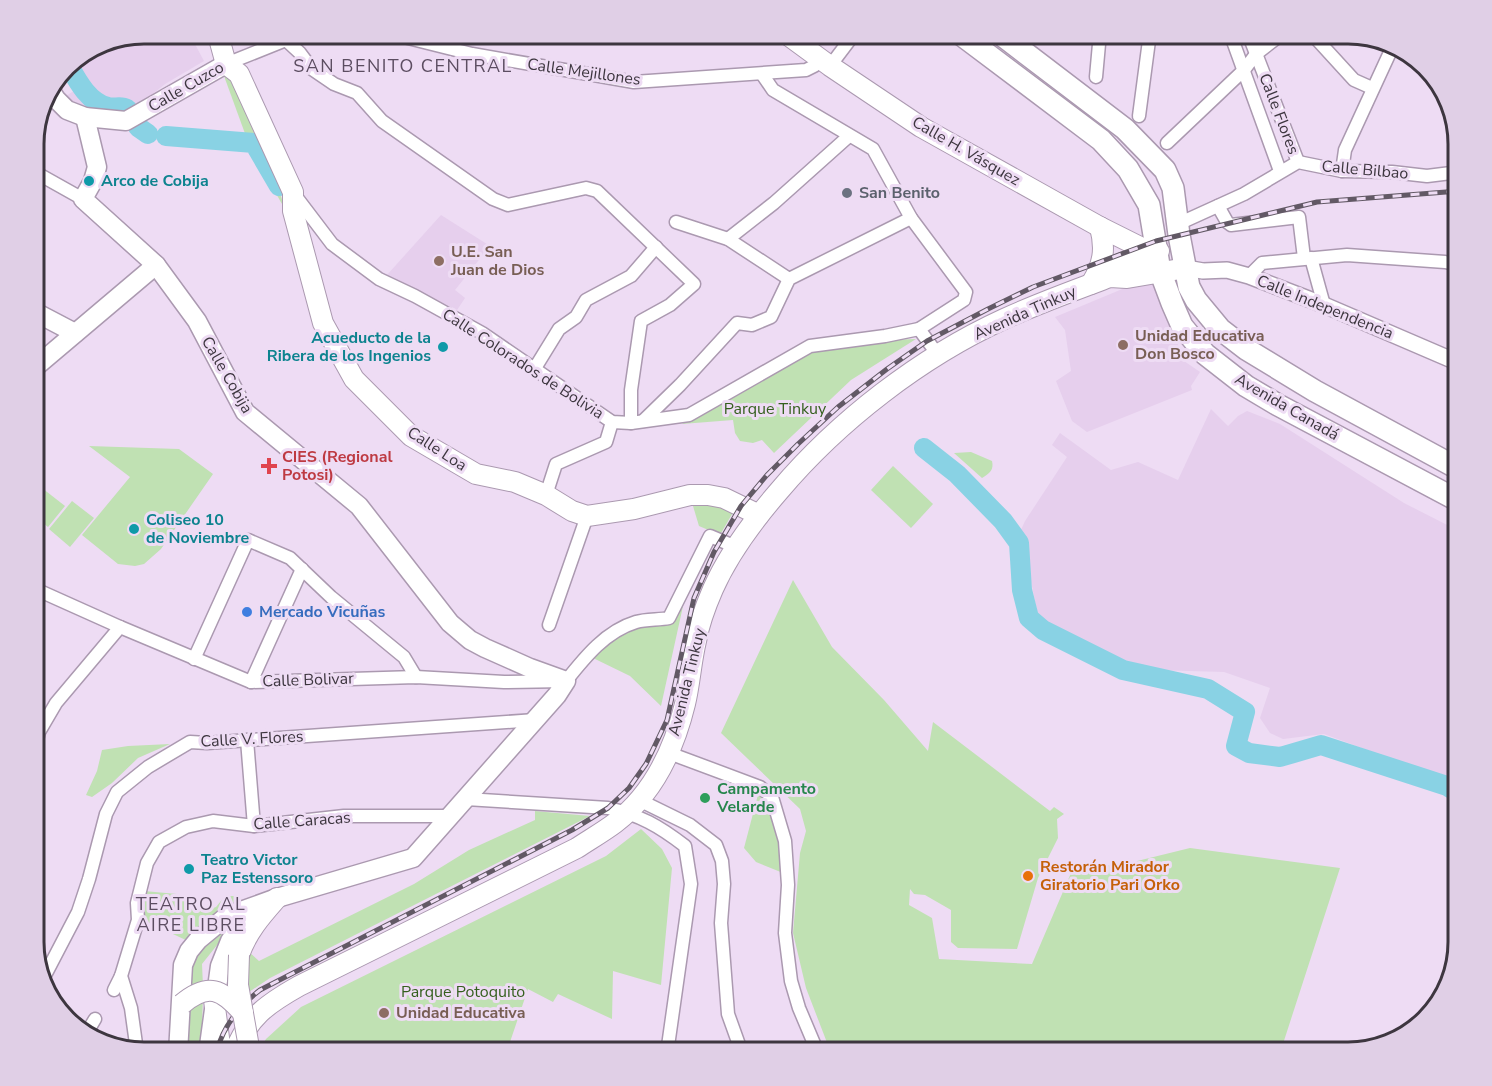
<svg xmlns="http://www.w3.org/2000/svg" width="1492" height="1086" font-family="'Nunito Sans',sans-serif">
	<rect width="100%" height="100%" fill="#eedcf4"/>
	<!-- built -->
	<g fill="#e6cfed">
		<path d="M143,33H189L204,61L165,84L129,113L88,109L71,104L66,96L83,85L70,61Z"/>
		<path d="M441,215L490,246L455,290L465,298L457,310L387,275Z"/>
		<path d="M1155,282L1184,361L1200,372L1191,386L1192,390L1087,432L1072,421L1056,381L1071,371L1065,330L1055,317L1132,285L1142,286Z"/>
		<path d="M1211,409L1228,426L1238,416L1247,411L1280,424L1404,503L1459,531V784L1324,734L1283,739L1270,733L1260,718L1270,688L1224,672L1154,670L1126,665L1080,645L1038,617L1021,530L1025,521L1067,457L1052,445L1060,433L1111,470L1138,462L1178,480Z"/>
	</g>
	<!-- green -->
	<g fill="#c0e1b3">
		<path d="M229,74L268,158L286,211L251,150L224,76Z"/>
		<path d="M916,339L851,380L774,453L762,440L753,443L740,441L735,433L733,420L682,424L814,351L888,340Z"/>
		<path d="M89,446L179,449L213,474L161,549L144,564L135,566L118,564L82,535L130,477Z"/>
		<path d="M971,452L992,461C994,470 990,473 982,478L954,453Z"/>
		<path d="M893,466L933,504L911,528L871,490Z"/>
		<path d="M33,481L65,506L48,527L33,515Z"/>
		<path d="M72,501L94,518L70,547L49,529Z"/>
		<path d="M717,503L735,509L720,535L699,526L693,506Z"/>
		<path d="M793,580L832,647L884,700L928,751L933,722L1050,811L1054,807L1064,814L1057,819L1058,838L1038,878L1017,949L958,948L951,942V910L925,895L914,894L910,889L909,905L932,918L939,959L1032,964L1071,873L1088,867L1125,864L1190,848L1340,868L1280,1053H831L806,988L793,933L800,853L806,831L800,809L721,733Z"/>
		<path d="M685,597L661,706L630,676L593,658L616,638L638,626L673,621Z"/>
		<path d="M170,744L138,758L112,783L92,797L86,795L97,771L102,750L128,746Z"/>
		<path d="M760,787L772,797L788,875L756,862L744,848Z"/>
		<path d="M535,811L590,816L270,978L246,994L248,951L259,961L414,884L469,850L535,820Z"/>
		<path d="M641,829L662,849L672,868L661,985L613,971L612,1019L558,994L553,1002L528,989L510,1042L494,1053H257L266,1039L301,1007L606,856Z"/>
		<path d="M144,891L188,895L202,912L216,907L225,896H234L239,903L190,942L145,921C143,910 146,901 144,891Z"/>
		<path d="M233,925L202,964L203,986L186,995L191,959L221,927Z"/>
		<path d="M203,996L201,1053H183L186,1007Z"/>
	</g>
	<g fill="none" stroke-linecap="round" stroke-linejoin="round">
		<!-- river -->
		<g stroke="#89d2e4" stroke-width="20">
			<path d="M68,64C77,80 88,102 108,107C115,109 120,105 127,109"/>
			<path d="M138,127L148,134"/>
			<path d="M166,136L254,143L279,186"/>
			<path d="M924,448L957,474L1003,521L1019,543L1022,590L1029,618L1043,630L1123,670L1208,689L1245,712L1236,746L1249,753L1280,757L1321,745L1447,786L1459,793"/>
		</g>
		<!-- minor casing -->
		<g stroke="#ab99b0" stroke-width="15">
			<g id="minor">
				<path d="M383,33L396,35L472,54L634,82L806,70L814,66L820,59"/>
				<path d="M1230,33L1280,171"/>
				<path d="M1248,33L1298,162"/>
				<path d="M1311,33L1354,80L1372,88"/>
				<path d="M286,40L300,53L312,69L334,84L357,93L382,121L493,199L508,205L586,188L597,191L694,284L670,305L641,321L631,390V423"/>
				<path d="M226,64L286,40L320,33"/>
				<path d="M830,66L855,33"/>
				<path d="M1096,77L1100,33"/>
				<path d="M1139,116L1150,33"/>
				<path d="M1167,143L1244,70L1256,54L1283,33"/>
				<path d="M33,171L83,199"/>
				<path d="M1342,171L1345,150L1392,48"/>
				<path d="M294,194L332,244L379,279L415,296L482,333L612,422L631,423L689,415L810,346L885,336L919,329L964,300L966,292L911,218L873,149L773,90L762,74"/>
				<path d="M1218,206L1227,222L1231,225L1299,217L1304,258"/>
				<path d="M676,222L728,239L789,279"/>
				<path d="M1178,224L1244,194L1298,162L1342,171L1392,172L1427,176L1459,172"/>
				<path d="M728,239L774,203L849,136"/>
				<path d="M1311,258L1324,305"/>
				<path d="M1249,276L1262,263L1347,255L1445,262L1459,265"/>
				<path d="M919,329L938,355"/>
				<path d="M535,368L559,329L576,317L586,300L631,276L656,247"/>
				<path d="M643,421L680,385L737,323L752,325L771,317L789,279L911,218"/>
				<path d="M546,495L556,464L606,442L612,422"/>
				<path d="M33,588L120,627L251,682L416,677L504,682L566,681C585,657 606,631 636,622C646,619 659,620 669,618L710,536L736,547"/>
				<path d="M549,625L587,516"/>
				<path d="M194,659L248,540L290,558L331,597L404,657L416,677"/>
				<path d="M251,682L302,569"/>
				<path d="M247,740L254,826"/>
				<path d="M669,753L760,787L772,797L785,841L788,885L785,933L791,981L799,1008L818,1053"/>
				<path d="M33,756L39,732L56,703L120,627"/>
				<path d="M466,799L608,808C640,815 659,826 685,846L691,884L667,1053"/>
				<path d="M639,800L690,825L716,845L722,861L724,884L721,923L728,1014L742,1053"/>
				<path d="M42,981L78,912L89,879L106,814L117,792L148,767L190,742L207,743L535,720"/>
				<path d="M114,990L121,976"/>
				<path d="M86,1034L95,1019"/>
				<path d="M137,1051L131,1008L121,976L138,920L137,903L147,863L159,842L186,827L213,821L254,826L344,816H451"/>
			</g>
		</g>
		<!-- tertiary casing -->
		<g stroke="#ab99b0" stroke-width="18">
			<path id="tertiary" d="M1186,268L1203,271L1227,270L1249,276L1324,305L1459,363"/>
		</g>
		<!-- secondary casing -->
		<g stroke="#ab99b0" stroke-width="21">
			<g id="secondary">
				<path d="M49,88L56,99L67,110L85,117L126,121L226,64"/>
				<path d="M85,117L97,167L93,181L83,199L156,265L197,321L245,412L359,506L450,623L470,640L485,648L530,668L566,681L557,695L413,858L277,898L227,916L198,940L189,951L183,965L178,1053"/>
				<path d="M33,311L75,333"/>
				<path d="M33,369L156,265"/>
				<path d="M208,1053L220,966L230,941L252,908"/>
			</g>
		</g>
		<!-- primary casing -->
		<g stroke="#ab99b0" stroke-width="22">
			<g id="primary">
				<path d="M220,33V42L226,64L239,74L293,192V211L323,323L354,379L411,436L476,474L515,482L546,495L572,511L587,516L634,509L690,495H708L724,498L759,515"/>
				<path d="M785,33L830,66L921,127L1100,227L1140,247L1157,252"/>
				<path d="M1110,277L1122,263L1159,251"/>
				<path d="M1091,284C1103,265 1106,250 1100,227"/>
				<path d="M239,955C247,932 261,916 277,898"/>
				<path d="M214,1000L221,1053"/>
				<path d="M234,1053C248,1017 267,1004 299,986L577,848C589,840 603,832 615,823C653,794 674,749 685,704C690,683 691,662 696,641C699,624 706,605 713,589C729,553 753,521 779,491C838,421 921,357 1004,319C1039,303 1075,290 1110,277L1127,278L1186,268"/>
			</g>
		</g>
		<!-- trunk casing -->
		<g stroke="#ab99b0" stroke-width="24">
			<g id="trunk">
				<path d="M959,33L1101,140L1128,169L1149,205L1160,271L1172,303L1182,326L1205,354L1246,386L1278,405L1459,501"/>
				<path d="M999,33L1125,129L1165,170L1173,188L1179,235L1189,287L1196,300L1220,329L1246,349L1315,391L1459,469"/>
			</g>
		</g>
		<!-- minor -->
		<use href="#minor" stroke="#fff" stroke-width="12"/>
		<!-- tertiary -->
		<use href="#tertiary" stroke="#fff" stroke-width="15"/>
		<!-- secondary -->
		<use href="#secondary" stroke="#fff" stroke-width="18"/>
		<!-- primary -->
		<use href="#primary" stroke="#fff" stroke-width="20"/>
		<!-- trunk -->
		<use href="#trunk" stroke="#fff" stroke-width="21"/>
		<!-- rail casing -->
		<g stroke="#625965" stroke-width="5">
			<path id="rail" d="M216,1053C223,1027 239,1006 260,990L572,830L608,808L629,788L646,764L667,720L694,598L714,552L741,506L767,475L798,444L838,407L887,369L927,341L988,309L1033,287L1156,241L1317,202L1459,191"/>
		</g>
		<!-- rail -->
		<use href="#rail" stroke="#eedcf4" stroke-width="3" stroke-dasharray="9" stroke-linecap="butt"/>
		<!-- primary-bridge casing -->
		<g stroke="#ab99b0" stroke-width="22" stroke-linecap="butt">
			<g id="primary-bridge">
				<path d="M239,955L238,985L250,1053"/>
				<path d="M182,1004C208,982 222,989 243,1013"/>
			</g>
		</g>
		<!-- primary-bridge -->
		<use href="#primary-bridge" stroke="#fff" stroke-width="20"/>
	</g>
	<!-- markers -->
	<g fill="#0f9aa8" stroke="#eedcf4" stroke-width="2">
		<circle cx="89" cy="181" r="6"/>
		<circle cx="443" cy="347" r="6"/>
		<circle cx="134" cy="529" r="6"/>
		<circle cx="189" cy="869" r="6"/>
	</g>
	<circle fill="#6b7280" stroke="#eedcf4" stroke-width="2" cx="847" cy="193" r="6"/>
	<g fill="#8d6e63" stroke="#eedcf4" stroke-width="2">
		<circle cx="439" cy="261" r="6"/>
		<circle cx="1123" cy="345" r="6"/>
		<circle cx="384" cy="1013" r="6"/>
	</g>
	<path fill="#e0444e" stroke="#eedcf4" stroke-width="2" d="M266 457h6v6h6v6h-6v6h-6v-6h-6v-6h6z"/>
	<circle fill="#3f7fe0" stroke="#eedcf4" stroke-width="2" cx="247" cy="612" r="6"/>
	<circle fill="#2e9e5b" stroke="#eedcf4" stroke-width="2" cx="705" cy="798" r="6"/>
	<circle fill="#e8710a" stroke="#eedcf4" stroke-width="2" cx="1028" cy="876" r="6"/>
	<g text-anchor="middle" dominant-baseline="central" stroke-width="6" stroke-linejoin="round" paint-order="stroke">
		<!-- street labels -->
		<g font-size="16" fill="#3d363f" stroke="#eedcf4">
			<text transform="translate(584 72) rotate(8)">Calle Mejillones</text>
			<text transform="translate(186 87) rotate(-30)">Calle Cuzco</text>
			<text transform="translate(1279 114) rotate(69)">Calle Flores</text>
			<text transform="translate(966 151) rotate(30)">Calle H. Vásquez</text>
			<text transform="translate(1365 170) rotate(5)">Calle Bilbao</text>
			<text transform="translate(1325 307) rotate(22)">Calle Independencia</text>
			<text transform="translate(1025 313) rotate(-24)">Avenida Tinkuy</text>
			<text transform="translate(523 364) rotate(33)">Calle Colorados de Bolivia</text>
			<text transform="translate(227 375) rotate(60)">Calle Cobija</text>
			<text transform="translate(1287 407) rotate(30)">Avenida Canadá</text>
			<text transform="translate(437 449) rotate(33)">Calle Loa</text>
			<text transform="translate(308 680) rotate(-2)">Calle Bolivar</text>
			<text transform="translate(687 682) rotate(-76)">Avenida Tinkuy</text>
			<text transform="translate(252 739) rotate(-3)">Calle V. Flores</text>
			<text transform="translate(302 821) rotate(-4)">Calle Caracas</text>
		</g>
		<!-- culture labels -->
		<g font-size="16" font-weight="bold" fill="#0d838f" stroke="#eedcf4" text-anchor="start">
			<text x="101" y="181">Arco de Cobija</text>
			<text x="431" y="338" text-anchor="end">Acueducto de la<tspan x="431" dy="18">Ribera de los Ingenios</tspan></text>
			<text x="146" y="520">Coliseo 10<tspan x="146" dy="18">de Noviembre</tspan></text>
			<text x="201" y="860">Teatro Victor<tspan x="201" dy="18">Paz Estenssoro</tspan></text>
		</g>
		<!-- worship labels -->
		<g font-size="16" font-weight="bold" fill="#5b616d" stroke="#eedcf4" text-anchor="start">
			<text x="859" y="193">San Benito</text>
		</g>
		<!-- education labels -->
		<g font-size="16" font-weight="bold" fill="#785e54" stroke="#eedcf4" text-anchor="start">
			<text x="451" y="252">U.E. San<tspan x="451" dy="18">Juan de Dios</tspan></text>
			<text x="1135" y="336">Unidad Educativa<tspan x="1135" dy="18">Don Bosco</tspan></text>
			<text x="396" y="1013">Unidad Educativa</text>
		</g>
		<!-- park labels -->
		<g font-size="16" fill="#345f1d" stroke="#eedcf4">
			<text x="775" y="409">Parque Tinkuy</text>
			<text x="463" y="992">Parque Potoquito</text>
		</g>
		<!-- health labels -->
		<g font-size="16" font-weight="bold" fill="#be3a42" stroke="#eedcf4" text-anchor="start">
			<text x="282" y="457">CIES (Regional<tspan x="282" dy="18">Potosi)</tspan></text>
		</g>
		<!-- shop labels -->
		<g font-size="16" font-weight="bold" fill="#366cbe" stroke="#eedcf4" text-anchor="start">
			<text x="259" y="612">Mercado Vicuñas</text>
		</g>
		<!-- leisure labels -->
		<g font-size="16" font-weight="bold" fill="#27864d" stroke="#eedcf4" text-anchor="start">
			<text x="717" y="789">Campamento<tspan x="717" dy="18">Velarde</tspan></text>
		</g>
		<!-- food labels -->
		<g font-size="16" font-weight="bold" fill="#c56008" stroke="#eedcf4" text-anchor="start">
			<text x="1040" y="867">Restorán Mirador<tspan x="1040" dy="18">Giratorio Pari Orko</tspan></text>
		</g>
		<!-- neighbourhood labels -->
		<g font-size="18" letter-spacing="1.5" fill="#5c4d61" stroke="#eedcf4">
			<text x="403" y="66">SAN BENITO CENTRAL</text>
			<text x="191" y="904">TEATRO AL<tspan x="191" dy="21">AIRE LIBRE</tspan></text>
		</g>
	</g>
	<!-- crop -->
	<path d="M0 0H1492V1086H0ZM144 44H1348A100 100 0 0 1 1448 144V942A100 100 0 0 1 1348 1042H144A100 100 0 0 1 44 942V144A100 100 0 0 1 144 44Z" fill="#e0cfe6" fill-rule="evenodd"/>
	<path fill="none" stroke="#3d363f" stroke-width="3" d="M144 44H1348A100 100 0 0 1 1448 144V942A100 100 0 0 1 1348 1042H144A100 100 0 0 1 44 942V144A100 100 0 0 1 144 44Z"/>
</svg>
